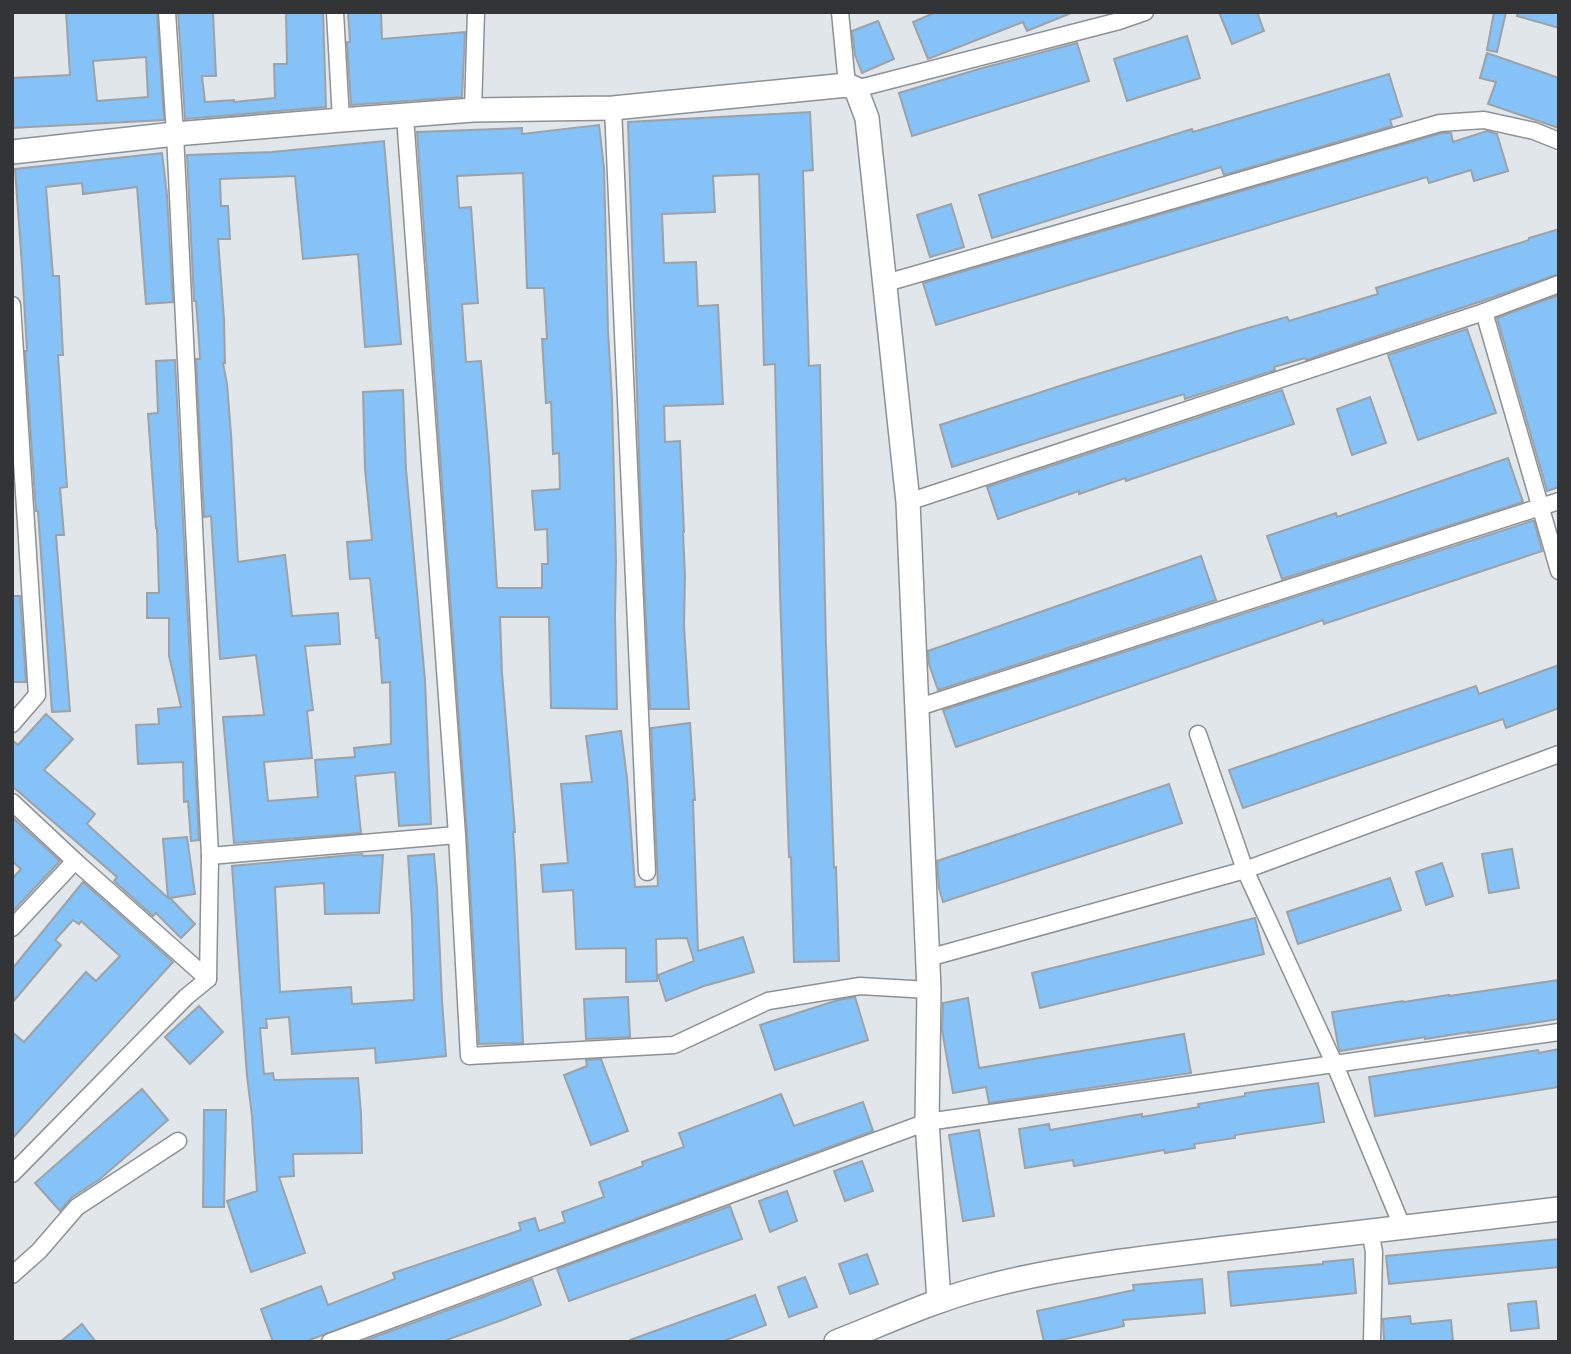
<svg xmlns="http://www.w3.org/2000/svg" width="1571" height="1354" font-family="'Golos Text',sans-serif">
	<rect width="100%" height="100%" fill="#e1e6ea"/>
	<!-- building -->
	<g fill="#84c2f8" stroke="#9da2a7" stroke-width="2" fill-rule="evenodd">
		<path d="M66,12H157L164,120L12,128V78L70,75ZM146,57L148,97L97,101L93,61Z"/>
		<path d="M178,12H213L216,76H202L205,102L234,100V102L275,98L274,64H287L286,12H323L326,107L185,119Z"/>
		<path d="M348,12H381L382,39L465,32L462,97L351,105L347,42H350Z"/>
		<path d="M936,12H1071V13L1027,31L1023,22L928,59L913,22Z"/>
		<path d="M1219,12H1257L1264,31L1232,44Z"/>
		<path d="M1494,12H1506L1497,52L1487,50Z"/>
		<path d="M1518,12H1559V28L1517,16Z"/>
		<path d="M878,21L894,59L862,73L855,55L852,31Z"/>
		<path d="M1187,36L1200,78L1127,101L1114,59Z"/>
		<path d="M1077,43L1089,81L912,136L899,93L979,69Z"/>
		<path d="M1487,53L1559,78V128L1488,104L1496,82L1480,78Z"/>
		<path d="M1389,74L1402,116L1390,120L1392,126L1224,175L1221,167L992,238L979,195L1192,129L1193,132Z"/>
		<path d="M810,112L813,170L803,171L809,366L820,365L826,647L834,868L836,867L839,961L794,962L791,857H789L780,593L775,364L764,365L759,174L713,176L715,212L662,214L664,263L696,262L698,306L718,305L723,404L664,406L665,442L680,441L684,532H683L685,576L684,625L689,709H650L640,486L628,122Z"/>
		<path d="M599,125L604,168L608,331L612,399L616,561L615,616L617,709L551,708L549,617H500L502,673L515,832H513L515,861L523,1043L479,1044L467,834L417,132L522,128V134ZM523,173L527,288H544L547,339H542L546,403L551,402L553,454L559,453L560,489L532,491L535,530L547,529L548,564H542V588H497L489,457L481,361L466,362L462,304L478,303L471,207L459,208L457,176Z"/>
		<path d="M1487,131L1497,134L1508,171L1474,181L1471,170L1429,183L1427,177L936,325L923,283L1442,133H1451L1453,142Z"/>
		<path d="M384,141L401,344L365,347L358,254L303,259L295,176L220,179L221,206H228L230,239H218L224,319L225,363H223L227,384L231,434L238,562L285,555L292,616L338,613L340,644L305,646L313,710L307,711L312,758L264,762L268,801L318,797L315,760L355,757L354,748L391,744L390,682L382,683L379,638H376L370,578L350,579L347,542L372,540L365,469L363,392L403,390L406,469L425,680L431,824L399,826L395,772L355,776L361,833L234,843L223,717L264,715L256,655L220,659L211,516L204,517L196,359H200L199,342L196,301H194L187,155L272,152Z"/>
		<path d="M162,153L167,195L173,302L146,304L137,187L83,194L82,183L46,187L53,276H59L63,355H58L67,487L60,488L64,535H56L70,711L52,712L38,511H36L25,351H27L22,266L15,169Z"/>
		<path d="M951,204L964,247L930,257L917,215Z"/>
		<path d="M1559,229V274L1482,301L1306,360L1305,358L1274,367L1275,370L1185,399L1184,394L1083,425L952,467L940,425L1078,380L1248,328L1287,317L1289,321L1378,294L1376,288L1529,240V238Z"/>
		<path d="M1559,295V487L1547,491L1497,318Z"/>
		<path d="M1467,329L1496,413L1418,440L1388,355Z"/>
		<path d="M175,360L199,840L191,841L188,801L184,802L183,762L138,764L136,725L159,724L158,709L181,707L169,656V618H147V593H159L157,528H156L148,414L158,413L156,361Z"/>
		<path d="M1282,390L1294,424L1126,481L1125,478L1079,494V491L998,519L987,487Z"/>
		<path d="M1370,397L1386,443L1352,455L1337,409Z"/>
		<path d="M1508,458L1523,502L1282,579L1267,536L1336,513L1337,517Z"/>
		<path d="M1532,521H1534L1542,551L1324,624L1323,620L956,747L943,710Z"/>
		<path d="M1201,556L1216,600L938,690L929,664L928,651Z"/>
		<path d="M12,596H20L26,682H12Z"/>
		<path d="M1559,665V708L1506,728L1503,719L1243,808L1229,770L1476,686L1479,694Z"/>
		<path d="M46,714L73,739L44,770L95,814L87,824L168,898L163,839L187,837L195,894L170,898L195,924L181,938L156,913L153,916L114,881L117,877L12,786V740L18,745Z"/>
		<path d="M690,723L695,800H693L698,951L743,937L754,972L704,986L666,1001L658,975L694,961L687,938L656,939L657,981L626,982V948L576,949L573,890L543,892L541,865L568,863L561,784L592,782L586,736L621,731L627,778L635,887L658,886L651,728Z"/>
		<path d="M1169,784L1182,823L943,902L939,888L937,861Z"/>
		<path d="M12,817L60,861L12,912V879L21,869L12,861Z"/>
		<path d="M1512,849L1519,888L1489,893L1482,854Z"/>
		<path d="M362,854L363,856L383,855L379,913L325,914L324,883L275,887L280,992L351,987L352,1004L414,1000L412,919L408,856L434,854L437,889L442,1000L446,1056L376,1063L375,1048L292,1054L289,1017L266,1019L267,1028H260L264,1074L273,1073L274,1080L358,1078L361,1113L362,1153L293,1154L294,1176L279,1177L305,1253L251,1272L227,1201L257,1191L252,1116L247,1076L232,866Z"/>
		<path d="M1442,863L1453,896L1426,905L1416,872Z"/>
		<path d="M1390,878L1401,910L1298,944L1287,912Z"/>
		<path d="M83,882L173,962L12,1139V1032L24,1042L86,972L96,981L120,956L81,921L79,924L73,920L55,940L61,945L12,1003V969Z"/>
		<path d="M1255,918L1264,954L1040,1008L1032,973Z"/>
		<path d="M1559,980V1019L1469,1033V1032L1425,1039V1037L1340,1051L1338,1045L1332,1012L1403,1001L1404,1002L1449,995V996Z"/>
		<path d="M628,997L630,1037L586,1039L584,999Z"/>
		<path d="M855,997L868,1040L775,1070L760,1025L838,1000Z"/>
		<path d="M968,998L979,1068L1184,1034L1191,1073L989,1103L986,1087L953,1093L942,1030L943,1003Z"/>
		<path d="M199,1006L223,1032L190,1064L165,1037Z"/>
		<path d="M1559,1049V1087L1375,1116L1369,1077L1538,1050L1539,1053Z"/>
		<path d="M601,1059L628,1131L591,1145L564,1075L587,1066L586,1060Z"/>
		<path d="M1318,1083L1324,1122L1235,1135V1138L1194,1144L1195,1148L1165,1153L1164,1150L1074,1166L1073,1160L1025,1168L1019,1129L1049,1124L1050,1130L1142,1114V1117L1199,1107L1198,1104L1245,1096V1093Z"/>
		<path d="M142,1089L168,1120L100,1179L71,1198L60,1211L35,1183Z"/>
		<path d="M781,1094L794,1126L863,1102L873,1131L304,1342H273L261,1309L321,1286L328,1305L395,1279L393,1273L521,1230L519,1223L535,1218L539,1231L565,1222L562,1212L604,1197L599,1182L643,1166L642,1162L684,1147L679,1133Z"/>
		<path d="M204,1110H226L224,1207H203Z"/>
		<path d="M979,1130L994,1216L963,1221L949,1135Z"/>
		<path d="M862,1161L873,1191L845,1201L834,1171Z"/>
		<path d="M787,1191L797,1221L770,1232L759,1201Z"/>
		<path d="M730,1206L742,1239L569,1301L557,1269Z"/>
		<path d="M1559,1239V1267L1389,1284L1386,1256Z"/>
		<path d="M867,1254L878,1284L850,1294L839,1264Z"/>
		<path d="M1353,1259L1356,1293L1231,1306L1228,1272L1323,1264V1262Z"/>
		<path d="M805,1277L817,1307L789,1317L778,1287Z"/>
		<path d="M532,1279L541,1305L502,1320L441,1342H361Z"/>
		<path d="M1202,1279L1205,1313L1123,1320L1124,1326L1052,1342H1044L1037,1311L1134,1290L1133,1285Z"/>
		<path d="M755,1295L766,1325L721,1342H630V1340Z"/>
		<path d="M1536,1301L1539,1328L1511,1331L1508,1304Z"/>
		<path d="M1410,1316L1411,1324L1451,1320L1453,1342H1384L1383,1319Z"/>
		<path d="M82,1324L96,1342H60Z"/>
	</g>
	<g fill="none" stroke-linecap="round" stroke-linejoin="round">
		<!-- street casing -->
		<g stroke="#8c9195" stroke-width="19">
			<g id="street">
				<path d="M335,12L341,120"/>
				<path d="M840,12L847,85"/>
				<path d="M856,89L1119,21L1145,12"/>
				<path d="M613,108L647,872"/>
				<path d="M473,110L476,12"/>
				<path d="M405,116L457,835L469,1056L674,1045L768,1001L860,986L929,990"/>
				<path d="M886,283L1440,123L1484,120L1534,131L1559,141"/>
				<path d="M12,305L37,695L12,724"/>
				<path d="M1484,312L1559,571"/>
				<path d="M908,502L1484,312L1559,284"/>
				<path d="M916,708L1559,501"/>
				<path d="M1198,734L1245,870L1335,1065L1402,1226"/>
				<path d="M12,802L75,861L208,979"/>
				<path d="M210,856L457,835"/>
				<path d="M12,928L75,861"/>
				<path d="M928,958L1245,870L1559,754"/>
				<path d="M12,1174L186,997L208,979L210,856L175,134L167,12"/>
				<path d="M1370,1230L1374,1252L1372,1342"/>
				<path d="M12,1275L39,1251L77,1207L178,1141"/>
				<path d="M330,1342L927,1122L1559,1032"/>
			</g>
		</g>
		<!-- secondary casing -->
		<g stroke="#8c9195" stroke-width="26">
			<g id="secondary">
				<path d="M12,152L175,134L341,120L473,110L613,108L847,85L856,89L867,118L908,502L929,990L927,1122L939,1301"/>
				<path d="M836,1342C885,1323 934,1300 985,1287C1064,1266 1146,1258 1226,1248C1337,1234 1448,1221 1559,1209"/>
			</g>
		</g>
		<!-- street -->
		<use href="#street" stroke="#fff" stroke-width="16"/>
		<!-- secondary -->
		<use href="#secondary" stroke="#fff" stroke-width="23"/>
	</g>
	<!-- border -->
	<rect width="1571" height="1354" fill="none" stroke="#323436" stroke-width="28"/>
</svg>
